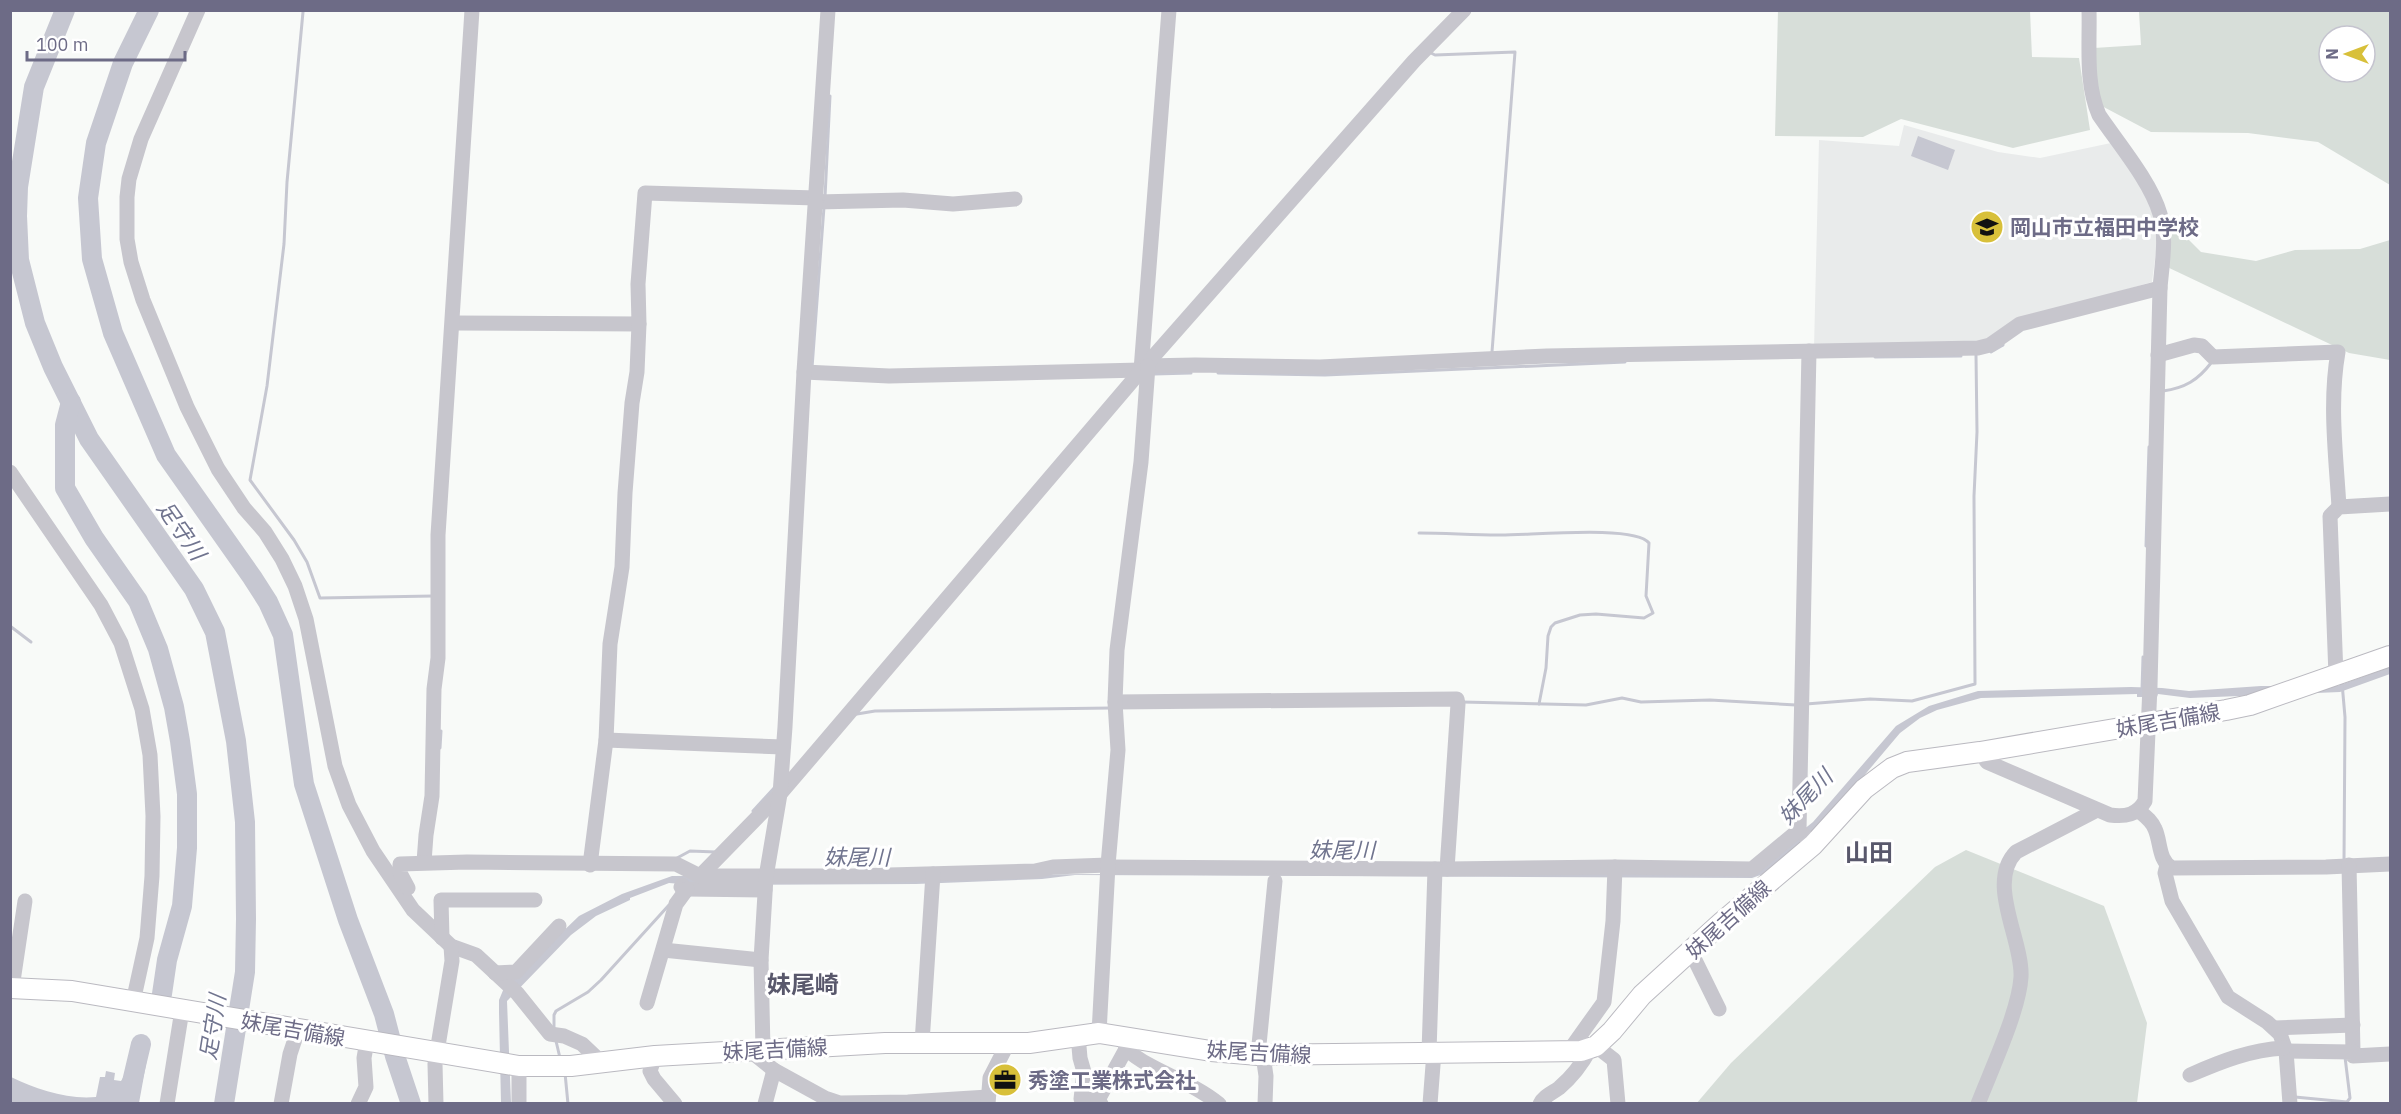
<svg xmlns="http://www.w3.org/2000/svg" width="2401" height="1114" font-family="'IBM Plex Sans','Noto Sans JP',sans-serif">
	<rect width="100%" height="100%" fill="#f8faf8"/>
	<!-- built -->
	<path fill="#e9ebeb" d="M1904,125L1998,152L2040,158L2111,143L2142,186L2155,218L2158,237L2152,282L2017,321L1990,342L1814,348L1819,140L1899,146Z"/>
	<!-- green -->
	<g fill="#d7ded9" fill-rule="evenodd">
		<path d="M1778,10L2030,11L2032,57L2079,58L2090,130L2013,148L1901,119L1863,137L1775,136Z"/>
		<path d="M2169,10L2390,11V185L2318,142L2248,133L2151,132L2098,104L2094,48L2141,45L2139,12ZM2329,36H2365V72H2329Z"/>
		<path d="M2168,219L2201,252L2256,261L2295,250L2360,249L2390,240V360L2349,353L2165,266Z"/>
		<path d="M1966,850L2104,906L2147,1023L2137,1103L1696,1104L1731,1063L1935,867Z"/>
	</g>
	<!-- water -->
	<g fill="#c6c7d1">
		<path d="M1918,136L1955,150L1948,170L1911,156Z"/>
		<path d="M2390,667V674L2340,692L2190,698L2158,694L2157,697H2137V694L1981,698L1937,710L1920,718L1900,733L1841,803L1810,836L1766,873L1752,878L1075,875L1042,879L916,884L694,885L669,883L630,898V900L596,916L571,935L507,1001L511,1103H501L499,1012V1000L504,988L579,916L622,894L672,876L1752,871L1813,822L1896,726L1929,706L1978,691L2131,687L2162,688L2189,691L2261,686H2337Z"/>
		<path d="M134,1052L143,1053L147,1059L139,1103H11V1077C36,1089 68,1100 96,1097L100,1077H105L106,1071L115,1073L114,1080L121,1081L129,1068L131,1055Z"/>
	</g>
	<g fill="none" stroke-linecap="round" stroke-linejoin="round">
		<!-- stream -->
		<g stroke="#c6c7d1" stroke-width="3">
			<path d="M303,12L287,182L284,244L267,386L250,480L294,540L307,562L320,598L433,596"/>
			<path d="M1431,53L1435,55L1515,52L1492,352"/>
			<path d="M825,197L830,96"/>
			<path d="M10,215L17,216"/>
			<path d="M1991,352L2003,345"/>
			<path d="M1875,357L1961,356"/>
			<path d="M812,368L824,207"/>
			<path d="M1218,373L1325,375L1625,362"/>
			<path d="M1154,374L1191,373"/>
			<path d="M2163,391C2185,388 2198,380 2211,363"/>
			<path d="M1419,533C1445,533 1472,535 1498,535C1524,536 1635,524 1649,543L1646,596L1653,613L1644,618L1596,614L1580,615L1555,623L1551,627L1548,636L1546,668L1539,704"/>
			<path d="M2146,546L2149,447"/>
			<path d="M10,626L31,642"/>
			<path d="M2342,683L2345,717L2344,861"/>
			<path d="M2142,690L2143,657"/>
			<path d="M1462,702L1586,705L1622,698L1641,702L1710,700L1796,705"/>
			<path d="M1806,704L1870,699L1912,701L1975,684L1974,496L1977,432L1976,355"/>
			<path d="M857,714L875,711L1111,708"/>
			<path d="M440,748L441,731"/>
			<path d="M753,811L775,787"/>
			<path d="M677,858L690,851L716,852"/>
			<path d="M554,1029V1015L556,1011L588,992L601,980L669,905"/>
			<path d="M556,1041L560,1058"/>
			<path d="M565,1073L568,1104"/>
			<path d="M2295,1097L2347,1102L2350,1098L2345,1057"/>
		</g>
		<!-- river -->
		<g stroke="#c6c7d1" stroke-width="20">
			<path d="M65,10L34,87L18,187L17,216L19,260L35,323L53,367L89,439L194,589L215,632L236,741L245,822L246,919L245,972L224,1104"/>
			<path d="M149,10L123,63L96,143L88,198L92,259L113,333L166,455L252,577L268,602L283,635L304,784L348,920L384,1014L395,1056L411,1104"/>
			<path d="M71,402L65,425V488L94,538L138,601L158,649L174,707L180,741L187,794V848L182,906L167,960L162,994"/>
			<path d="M113,1104L131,1086L141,1044"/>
		</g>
		<!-- major casing -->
		<g stroke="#bab9c0" stroke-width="22">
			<path id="major" d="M10,988L72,991L519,1066H571L655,1056L885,1043H1029L1099,1033L1211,1051L1258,1055L1581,1051L1596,1046L1612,1031L1642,995L1721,923L1813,845L1864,789L1892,768L1907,762L1980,752L2226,710L2250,705L2390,656"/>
		</g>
		<!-- minor -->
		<g stroke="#c7c6cd" stroke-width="15">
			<path d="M198,10L141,139L129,179L127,197V239L131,262L143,300L187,407L218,469L244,508L265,532L282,559L295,586L306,619L335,766L349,805L373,851L413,910L451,946L476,955L517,993L550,1034L564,1036L582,1044L601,1062"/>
			<path d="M817,202L903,200L953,204L1015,199"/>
			<path d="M453,323L639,324L638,284L645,193L817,198"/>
			<path d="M1809,351L1799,830L1813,845"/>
			<path d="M2158,355L2194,345L2202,346L2213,357L2338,352C2329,403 2336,455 2339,507"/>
			<path d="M1145,366L1195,365L1320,367L1547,356L1978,348L1990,345L2020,324L2160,288"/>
			<path d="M1141,370L1169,10"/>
			<path d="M804,372L889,376L1141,370"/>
			<path d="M10,472L101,605L121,643L142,709L150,755L153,816L152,876L147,938L133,1002"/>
			<path d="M2336,676L2330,516L2339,507L2390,504"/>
			<path d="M606,740L783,747"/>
			<path d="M1980,752L1987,762L2110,815C2126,817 2137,815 2145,801L2150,686L2160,288C2162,264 2167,237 2160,214C2151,182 2118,143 2099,115C2085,83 2090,45 2089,10"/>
			<path d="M2139,811C2145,816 2152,821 2155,829C2161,842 2158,860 2172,868L2326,867L2390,864"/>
			<path d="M424,862L426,835L432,796L434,689L438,658V535L472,10"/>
			<path d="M590,865L606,740L610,644L622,567L625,493L632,403L637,372L639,324"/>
			<path d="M2167,865L2165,873L2172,901L2228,997L2267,1022L2280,1034L2286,1051L2290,1104"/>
			<path d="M2349,865L2353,1052"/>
			<path d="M1108,867L1447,869L1458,704L1457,699L1115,702"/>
			<path d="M1447,869L1615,867L1752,869L1799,830"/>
			<path d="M700,876L780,794L1145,366L1414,61L1464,10"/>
			<path d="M682,885L681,887L687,889L765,890"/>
			<path d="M408,888L400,873V864L467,862L676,864L700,876H852L1035,871L1053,867L1108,865"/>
			<path d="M442,938L441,900H535"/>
			<path d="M663,950L761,960"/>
			<path d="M1691,952L1719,1009"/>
			<path d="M495,973L516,972L559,926"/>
			<path d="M12,988L25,901"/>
			<path d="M647,1003L676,904L687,889"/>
			<path d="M2275,1028L2353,1025"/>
			<path d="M1099,1033L1108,865L1118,750L1115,702L1117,650L1141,462L1148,366"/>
			<path d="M1078,1035L1080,1058L1084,1072L1081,1099L1098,1100L1101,1104"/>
			<path d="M1124,1036L1126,1049C1153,1073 1190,1080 1219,1104"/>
			<path d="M922,1043L933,874"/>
			<path d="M1596,1046L1614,1060L1618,1104"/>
			<path d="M749,1050L774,1070L825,1098L840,1103L908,1102L988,1097"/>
			<path d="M763,1050L761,960L766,877L780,794L785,727L804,372L828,10"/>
			<path d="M1569,1051L1604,1002L1613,921L1615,867"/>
			<path d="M2286,1051L2353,1052V1056L2390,1054"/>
			<path d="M1429,1052L1435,869"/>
			<path d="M1258,1055L1275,881"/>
			<path d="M1263,1055L1266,1076L1265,1104"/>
			<path d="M655,1056L650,1071L654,1079L675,1104"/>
			<path d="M2190,1075C2222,1061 2250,1050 2284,1048"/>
			<path d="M1098,1100L1126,1049"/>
			<path d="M167,1104L182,1010"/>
			<path d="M281,1104L290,1054L298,1030"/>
			<path d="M358,1104L366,1087L364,1058L367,1041"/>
			<path d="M436,1104L435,1064L452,961L451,946"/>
			<path d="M519,1104V1066"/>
			<path d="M765,1104L774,1070"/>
			<path d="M988,1104L990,1078L1008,1043"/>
			<path d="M1430,1104L1434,1052"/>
			<path d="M1540,1104C1544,1096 1552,1093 1559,1088C1572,1077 1582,1064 1590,1049"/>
			<path d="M1978,1104C1991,1070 2019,1011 2021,977C2023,940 1986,883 2016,852L2095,811"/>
		</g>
		<!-- major -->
		<use href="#major" stroke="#fff" stroke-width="20"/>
	</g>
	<!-- icons -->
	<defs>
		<g id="school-disc" transform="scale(1.725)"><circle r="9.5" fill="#d8c03a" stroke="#fff"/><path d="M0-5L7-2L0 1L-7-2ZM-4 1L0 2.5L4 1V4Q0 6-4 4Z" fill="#111"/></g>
		<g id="office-disc" transform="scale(1.725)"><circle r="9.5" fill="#d8c03a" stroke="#fff"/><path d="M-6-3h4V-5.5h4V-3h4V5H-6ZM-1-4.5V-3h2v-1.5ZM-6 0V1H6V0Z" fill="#111"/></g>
	</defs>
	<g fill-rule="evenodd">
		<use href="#school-disc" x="1987" y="227"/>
		<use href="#office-disc" x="1005" y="1080"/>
	</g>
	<g text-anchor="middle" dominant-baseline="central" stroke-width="6" stroke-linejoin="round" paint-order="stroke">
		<!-- poi labels -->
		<g font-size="21" font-weight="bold" fill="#6d6b86" stroke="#fff" text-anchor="start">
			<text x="2010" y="227">岡山市立福田中学校</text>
			<text x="1028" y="1080">秀塗工業株式会社</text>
		</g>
		<!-- street labels -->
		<g font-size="21" fill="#6d6b86" stroke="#fff">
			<text transform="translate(2168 720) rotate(-10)">妹尾吉備線</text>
			<text transform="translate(1728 919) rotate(-42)">妹尾吉備線</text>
			<text transform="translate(293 1029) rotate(10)">妹尾吉備線</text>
			<text transform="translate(775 1049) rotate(-3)">妹尾吉備線</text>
			<text transform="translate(1259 1052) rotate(3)">妹尾吉備線</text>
		</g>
		<!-- water labels -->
		<g font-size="22" font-style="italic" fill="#71758f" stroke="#fff">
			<text transform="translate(182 530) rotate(55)">足守川</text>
			<text transform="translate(1805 796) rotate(-46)">妹尾川</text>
			<text x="1342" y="849">妹尾川</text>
			<text x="857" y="856">妹尾川</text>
			<text transform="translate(212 1027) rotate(-81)">足守川</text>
		</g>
		<!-- quarter labels -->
		<g font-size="24" font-weight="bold" fill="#59586c" stroke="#fff">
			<text x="1869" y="852">山田</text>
			<text x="803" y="984">妹尾崎</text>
		</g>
	</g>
	<!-- border -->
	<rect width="2401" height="1114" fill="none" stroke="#6d6b86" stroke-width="24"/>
	<!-- north arrow -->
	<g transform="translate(2347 54) rotate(270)"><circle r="28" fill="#ffffff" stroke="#c5c4cf" stroke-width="1.5"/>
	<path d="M0-4.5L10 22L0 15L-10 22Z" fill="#d8c03a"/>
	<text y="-9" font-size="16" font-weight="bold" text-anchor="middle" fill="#6d6b86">N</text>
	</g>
	<!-- scale -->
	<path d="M27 51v9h158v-9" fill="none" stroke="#6d6b86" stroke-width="3"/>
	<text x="36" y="51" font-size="18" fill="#6d6b86" stroke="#ffffff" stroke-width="4.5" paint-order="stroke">100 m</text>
</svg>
